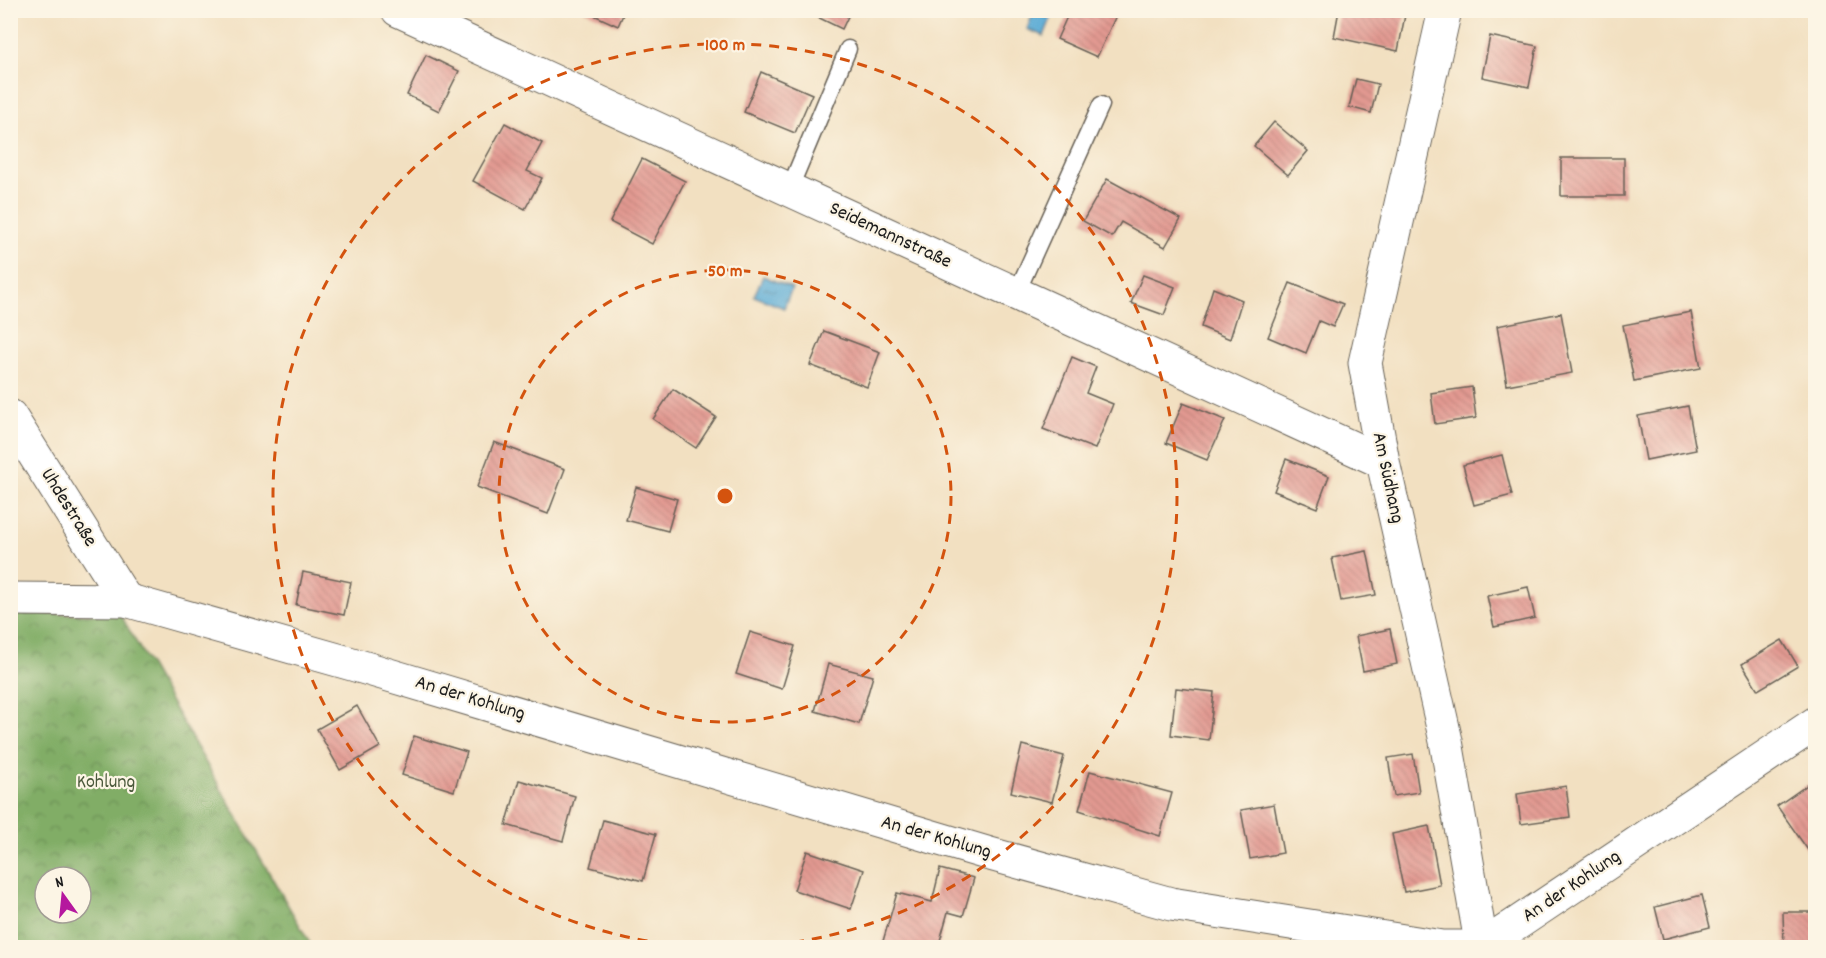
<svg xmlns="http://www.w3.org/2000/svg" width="1826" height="958" font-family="Dekko,sans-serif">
	<defs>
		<pattern id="forest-crowns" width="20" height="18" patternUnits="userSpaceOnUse" patternTransform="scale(1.5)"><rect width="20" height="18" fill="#81ad66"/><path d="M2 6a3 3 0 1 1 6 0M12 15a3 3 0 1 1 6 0" fill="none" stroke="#698c53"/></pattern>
		<pattern id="water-ripples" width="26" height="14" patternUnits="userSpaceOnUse" patternTransform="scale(1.5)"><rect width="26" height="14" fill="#5aabd5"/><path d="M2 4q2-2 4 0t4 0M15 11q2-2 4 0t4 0" fill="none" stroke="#4a8aac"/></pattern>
		<pattern id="building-back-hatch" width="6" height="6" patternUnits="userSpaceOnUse" patternTransform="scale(1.5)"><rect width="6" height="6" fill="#e29991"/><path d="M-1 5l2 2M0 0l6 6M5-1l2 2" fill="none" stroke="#c1837c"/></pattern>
	</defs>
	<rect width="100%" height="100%" fill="#fcf5e5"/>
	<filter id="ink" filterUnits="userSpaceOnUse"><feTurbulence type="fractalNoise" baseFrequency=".0167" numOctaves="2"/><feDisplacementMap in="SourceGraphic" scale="12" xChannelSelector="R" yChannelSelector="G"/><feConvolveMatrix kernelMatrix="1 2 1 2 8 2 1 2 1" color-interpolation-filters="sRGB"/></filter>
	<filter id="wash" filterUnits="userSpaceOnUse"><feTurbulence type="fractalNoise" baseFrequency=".008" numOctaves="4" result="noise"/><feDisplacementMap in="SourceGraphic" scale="24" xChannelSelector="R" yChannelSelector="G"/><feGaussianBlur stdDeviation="1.35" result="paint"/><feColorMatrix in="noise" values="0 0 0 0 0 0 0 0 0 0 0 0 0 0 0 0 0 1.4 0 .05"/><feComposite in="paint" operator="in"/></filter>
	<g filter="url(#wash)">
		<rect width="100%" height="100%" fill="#f2e0c1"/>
		<!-- forest -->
		<path fill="url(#forest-crowns)" stroke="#4e6441" stroke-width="1.5" fill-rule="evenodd" d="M11,614H120L312,947L11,948ZM45,877H81V913H45Z"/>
		<!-- water -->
		<g fill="url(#water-ripples)" stroke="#3b6478" stroke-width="1.5">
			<path d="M1034,11H1054L1044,36L1027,29Z"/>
			<path d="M763,276L792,288L784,308L754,296Z"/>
		</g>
		<g id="blocks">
			<!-- building -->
			<g fill="url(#building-back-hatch)">
				<path d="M583,10H625L618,26Z"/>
				<path d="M803,10H851L842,29Z"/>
				<path d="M1070,10L1118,11L1097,57L1057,39Z"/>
				<path d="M1339,10H1406L1398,51L1334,37Z"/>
				<path d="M1490,36L1537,46L1529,87L1482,77Z"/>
				<path d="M426,55L459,71L439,111L407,95Z"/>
				<path d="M761,72L812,94L795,133L744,112Z"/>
				<path d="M1356,79L1378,84L1371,113L1349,107Z"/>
				<path d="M1274,122L1308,151L1288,175L1254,146Z"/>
				<path d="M505,123L542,143L527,171L542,178L525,209L473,181Z"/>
				<rect x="1561" y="158" width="63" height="38"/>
				<path d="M642,159L685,181L652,244L610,222Z"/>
				<path d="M1107,179L1181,219L1165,247L1121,222L1112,237L1083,221Z"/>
				<path d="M1143,275L1175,287L1164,315L1131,303Z"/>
				<path d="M1290,283L1343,304L1333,327L1319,321L1306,353L1268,337Z"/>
				<path d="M1213,288L1242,300L1230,339L1201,327Z"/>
				<path d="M1691,312L1701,368L1634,381L1623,325Z"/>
				<path d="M1561,313L1572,373L1507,385L1497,326Z"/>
				<path d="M824,331L880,352L867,387L810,365Z"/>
				<path d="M1072,357L1096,367L1086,393L1113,404L1095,449L1043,429Z"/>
				<path d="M1472,387L1476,418L1435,424L1431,393Z"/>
				<path d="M673,389L716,417L696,448L653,419Z"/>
				<path d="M1183,403L1225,420L1207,460L1166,443Z"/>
				<path d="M1688,406L1696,450L1646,460L1638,416Z"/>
				<path d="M494,442L565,469L548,514L477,487Z"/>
				<path d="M1502,455L1512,495L1474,505L1463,465Z"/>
				<path d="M1286,459L1329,476L1317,508L1274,491Z"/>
				<path d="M636,487L677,499L668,531L626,520Z"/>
				<path d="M1367,551L1376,595L1341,601L1332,558Z"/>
				<path d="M303,572L351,582L344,615L296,605Z"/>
				<path d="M1528,587L1535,618L1494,627L1487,596Z"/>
				<path d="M1390,629L1397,664L1363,671L1356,636Z"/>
				<path d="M750,632L795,646L782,689L736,674Z"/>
				<path d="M1782,640L1798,666L1758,690L1742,664Z"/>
				<path d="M828,664L873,676L859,724L815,711Z"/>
				<path d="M1176,688L1214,692L1209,740L1171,735Z"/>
				<path d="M357,706L380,747L340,770L317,729Z"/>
				<path d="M414,736L467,752L454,791L402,775Z"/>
				<path d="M1022,745L1064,756L1052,802L1011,792Z"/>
				<path d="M1413,754L1419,792L1394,796L1388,758Z"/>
				<path d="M1090,771L1172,793L1160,836L1079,810Z"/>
				<path d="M1816,779V849L1810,853L1777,806Z"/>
				<path d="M519,780L575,796L563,841L506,825Z"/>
				<path d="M1566,786L1570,817L1521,824L1517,794Z"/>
				<path d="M1274,804L1283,853L1250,859L1241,810Z"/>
				<path d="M603,820L656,834L643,881L590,867Z"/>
				<path d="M1429,826L1440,885L1404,892L1392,834Z"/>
				<path d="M807,851L864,870L851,909L794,890Z"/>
				<path d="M940,869L974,878L963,916L948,912L938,948H881L897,893L932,902Z"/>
				<path d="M1702,895L1710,927L1663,939L1655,907Z"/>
				<path d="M1783,912H1816V948H1784Z"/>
			</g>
		</g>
	</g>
	<g filter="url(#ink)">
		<use href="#blocks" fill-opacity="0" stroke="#676156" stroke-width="1.5"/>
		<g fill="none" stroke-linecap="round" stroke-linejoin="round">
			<!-- service casing -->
			<g stroke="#676156" stroke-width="19">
				<g id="service">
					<path d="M789,190L848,49"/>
					<path d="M1016,294L1101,105"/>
				</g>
			</g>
			<!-- minor casing -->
			<g stroke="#676156" stroke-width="35">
				<g id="minor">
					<path d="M398,10L1383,462"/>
					<path d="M1445,10L1365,363L1383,462L1446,741L1482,948"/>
					<path d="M10,416L126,600"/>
					<path d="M10,599L126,600L352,664L990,854L1171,904L1442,947H1482L1816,723"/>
				</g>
			</g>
			<!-- service -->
			<use href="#service" stroke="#fff" stroke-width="16"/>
			<!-- minor -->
			<use href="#minor" stroke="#fff" stroke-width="33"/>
		</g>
	</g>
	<!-- distance rings -->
	<g fill="none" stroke="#d4530e" stroke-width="3" stroke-dasharray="10 8">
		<circle cx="725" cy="496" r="226"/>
		<path d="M701 947A452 452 0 1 1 749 947"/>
	</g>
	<g text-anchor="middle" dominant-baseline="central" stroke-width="4.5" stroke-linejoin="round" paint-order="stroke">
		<!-- street labels -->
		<g font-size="20" fill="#1c1c1c" stroke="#fcf5e5">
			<text transform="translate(890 236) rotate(25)">Seidemannstraße</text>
			<text transform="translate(1387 478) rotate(78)">Am Südhang</text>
			<text transform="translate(68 508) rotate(58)">Uhdestraße</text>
			<text transform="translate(470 699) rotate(17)">An der Kohlung</text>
			<text transform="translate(936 838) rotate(16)">An der Kohlung</text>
			<text transform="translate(1572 887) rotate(-34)">An der Kohlung</text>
		</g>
		<!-- park labels -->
		<g font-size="20" fill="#4b593b" stroke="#fcf5e5">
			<text x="106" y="783">Kohlung</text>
		</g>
	</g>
	<circle cx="725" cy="496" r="9" fill="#d4530e" stroke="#fcf5e5" stroke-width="3"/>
	<g font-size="18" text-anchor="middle" font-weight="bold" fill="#d4530e" stroke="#fcf5e5" stroke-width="4.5" stroke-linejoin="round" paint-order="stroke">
		<text x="725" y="50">100 m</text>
		<text x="725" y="276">50 m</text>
	</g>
	<!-- margin -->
	<rect width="1826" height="958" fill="none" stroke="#fcf5e5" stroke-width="36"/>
	<!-- north arrow -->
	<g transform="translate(63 895) rotate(345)"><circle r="28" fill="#fcf5e5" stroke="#a29e95" stroke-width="1.5"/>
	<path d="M0-4.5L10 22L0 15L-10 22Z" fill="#b5179e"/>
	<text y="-9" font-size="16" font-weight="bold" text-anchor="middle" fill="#1c1c1c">N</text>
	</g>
</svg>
